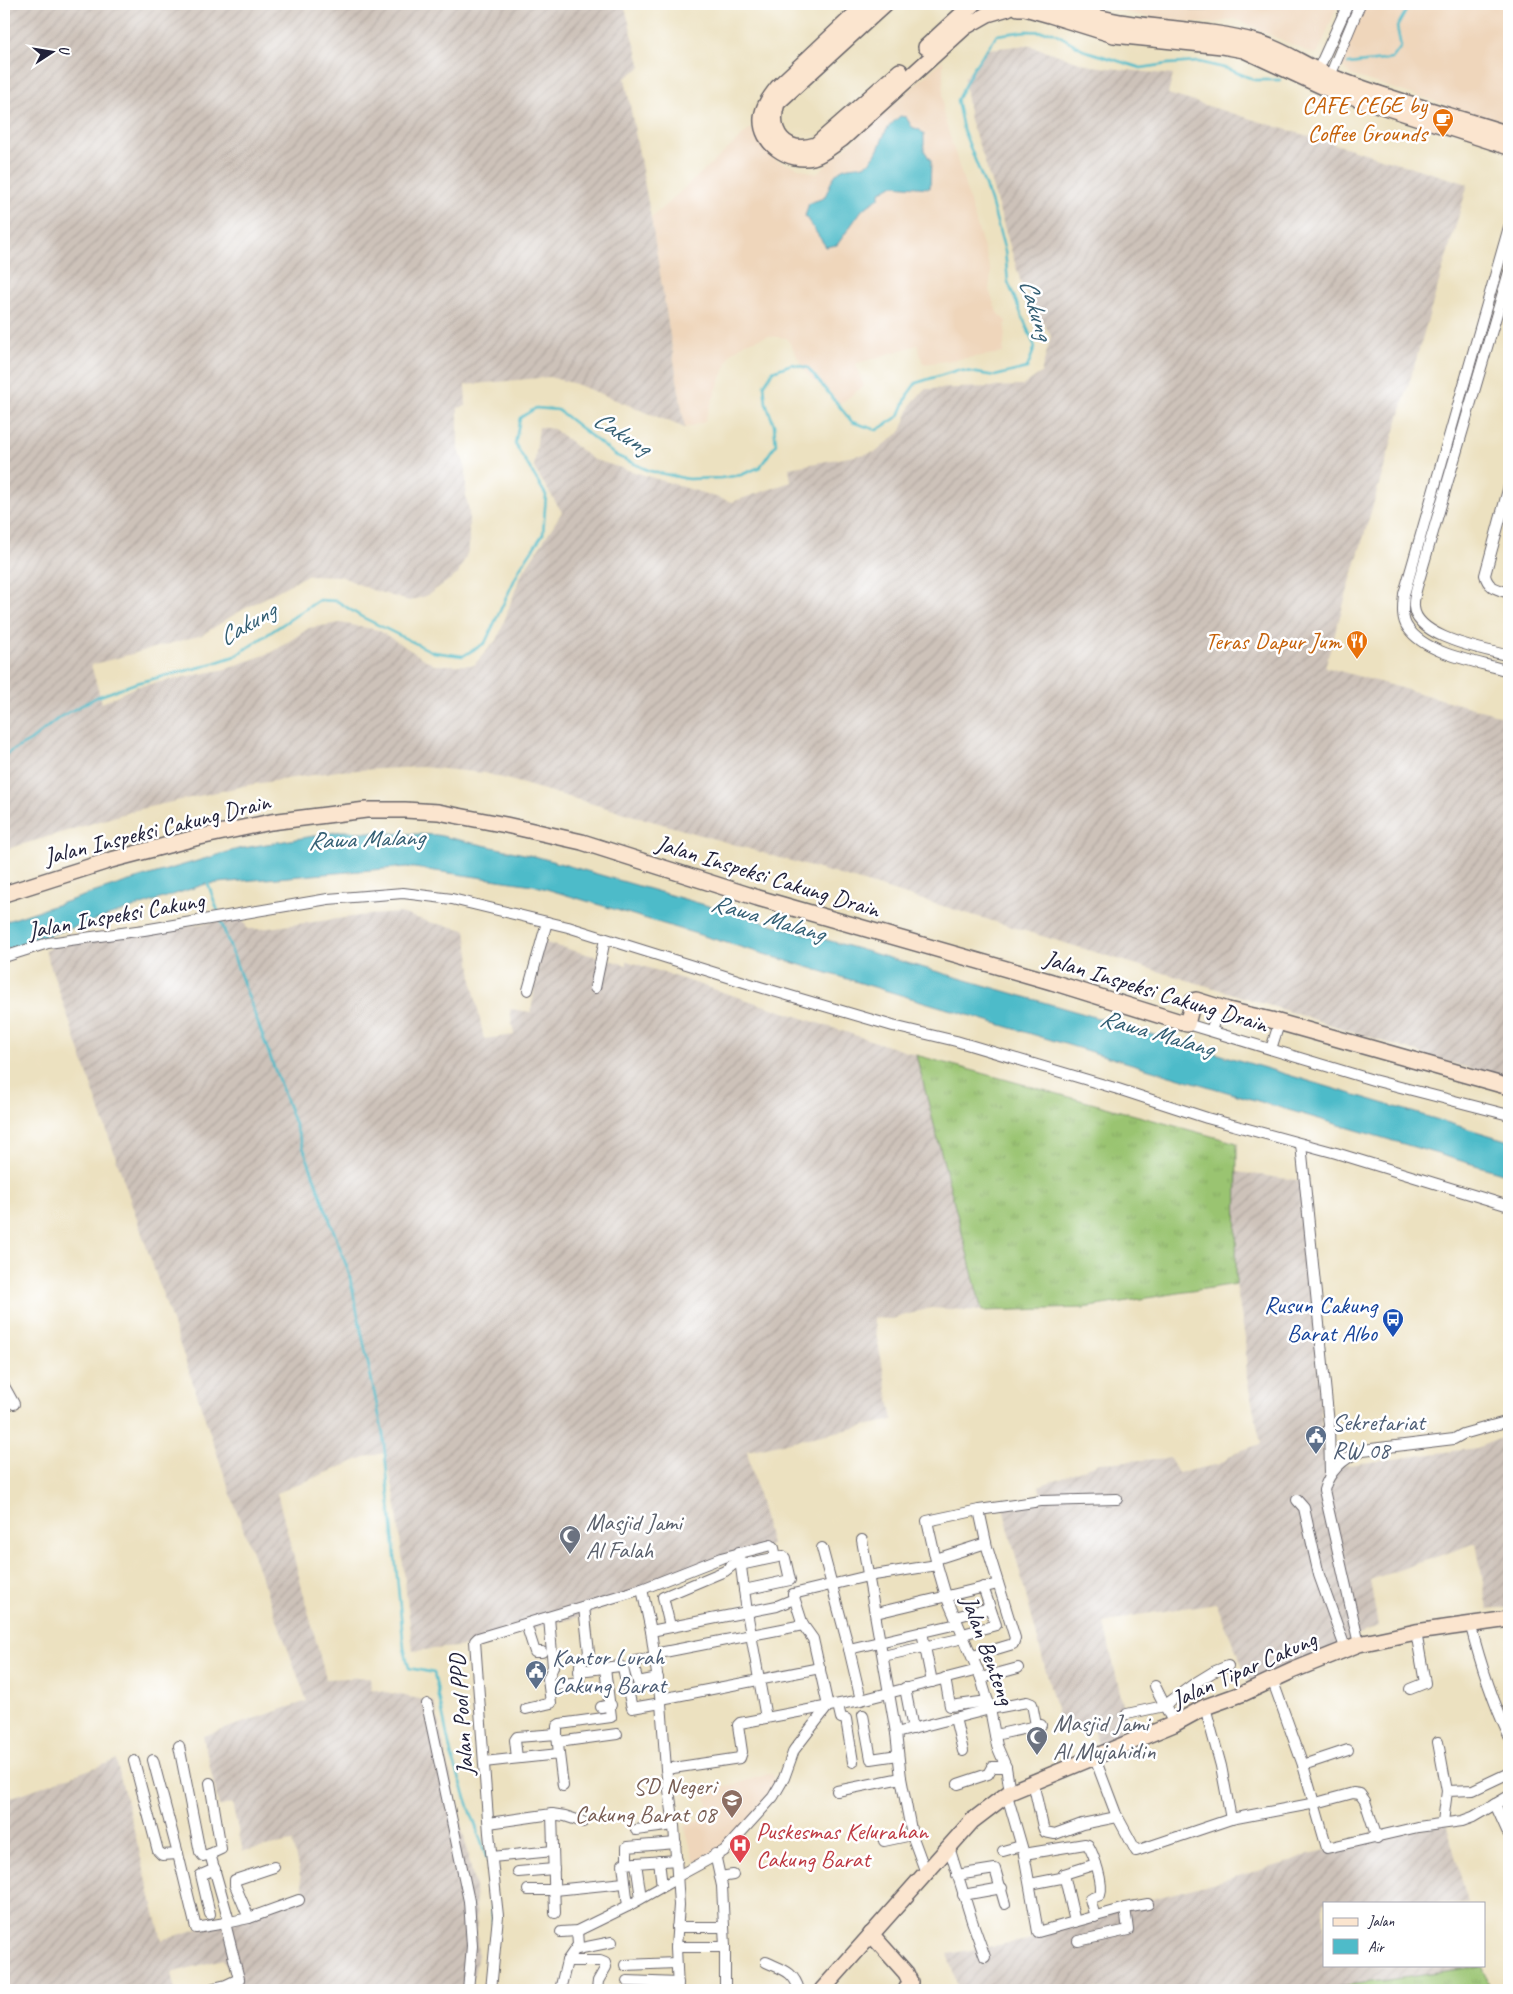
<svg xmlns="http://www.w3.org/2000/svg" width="1513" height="1994" font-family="Caveat,sans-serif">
	<defs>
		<pattern id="industrial-furrows" width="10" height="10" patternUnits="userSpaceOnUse" patternTransform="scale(1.25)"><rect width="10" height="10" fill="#cdc2b9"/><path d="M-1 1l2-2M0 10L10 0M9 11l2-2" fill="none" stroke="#b0a6a0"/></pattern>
		<pattern id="grass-tufts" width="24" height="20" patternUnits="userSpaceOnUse" patternTransform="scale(1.25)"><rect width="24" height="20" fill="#9ac471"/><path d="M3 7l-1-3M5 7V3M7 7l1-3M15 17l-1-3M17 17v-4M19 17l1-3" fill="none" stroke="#84a863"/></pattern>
	</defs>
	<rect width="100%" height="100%" fill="#fff"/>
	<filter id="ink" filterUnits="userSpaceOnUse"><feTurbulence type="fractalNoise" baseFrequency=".02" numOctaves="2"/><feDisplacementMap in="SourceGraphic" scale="10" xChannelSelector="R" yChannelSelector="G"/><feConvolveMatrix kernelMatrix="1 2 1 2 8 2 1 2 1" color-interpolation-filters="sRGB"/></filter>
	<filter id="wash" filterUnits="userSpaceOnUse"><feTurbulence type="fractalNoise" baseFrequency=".0096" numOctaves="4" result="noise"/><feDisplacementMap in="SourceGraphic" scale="20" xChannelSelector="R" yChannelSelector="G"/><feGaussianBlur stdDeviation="1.12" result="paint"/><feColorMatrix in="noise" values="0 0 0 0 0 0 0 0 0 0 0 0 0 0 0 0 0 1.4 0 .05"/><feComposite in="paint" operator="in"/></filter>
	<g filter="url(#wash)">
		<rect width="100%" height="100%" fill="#ece1c0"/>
		<!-- built -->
		<g fill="#efd6bb">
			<path d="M1082,4H1338L1318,53L1313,54L1235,19L1215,23H1198L1153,18Z"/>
			<path d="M1364,4H1509V125L1351,75L1343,67L1341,58Z"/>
			<path d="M943,60V113L991,272L989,290L997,312L1006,321L1003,353L923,364L918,345L855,364L864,386L840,404L806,373L787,338L768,336L745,343L731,353L704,422L685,428L651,218L751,128L776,160L816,174Z"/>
			<path d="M772,1773L777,1790L727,1849L695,1862L684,1825L715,1817L713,1807L709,1808L705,1793Z"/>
		</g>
		<!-- industrial -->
		<g fill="url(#industrial-furrows)">
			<path d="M4,4H624L641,67L625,78L651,218L685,428L576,384L549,377L465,385L466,406L458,408V447L466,468V497L469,511V549L458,574L426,596L409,601L372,590L340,576L307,575L235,614L202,635L91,665L102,703L135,687L226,669L273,652L309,628L340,623L378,630L434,665H474L498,638L520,577L562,512L534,468L539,427L554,429L592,459L732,502L791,482L789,468L876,452L901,431L912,403L925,389L1022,386L1041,373L1051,336L1021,283L984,159L970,120L964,79L988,49L1028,45L1092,66L1173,75L1168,94L1468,184L1325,667L1509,718V1081L1230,993L850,878L485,773L422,767L338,771L248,785L136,810L4,850Z"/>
			<path d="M401,913L429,922L466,930L473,986L484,1039L514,1035L510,1009L531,1012L542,942L627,965V961L916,1055L982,1311L930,1308L892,1319L873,1318L893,1420L747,1451L771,1545L586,1615L467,1646L413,1651L395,1496L384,1453L365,1457L277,1493L326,1679L370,1677L371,1689L434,1702L475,1887L478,1954L471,1990H268L267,1988L238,1990L223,1959L171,1973L175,1990H4V1800L116,1760L162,1940L305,1896L292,1842L243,1851L232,1803L219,1807L203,1736L307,1701L236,1509L45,950L50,949L49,945L243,918L247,929H260L367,915Z"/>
			<path d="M1236,1172L1304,1181L1325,1468L1476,1448L1509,1435V1607L1488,1609L1476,1543L1370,1580L1378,1626L1307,1660L1249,1682L1216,1603L1132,1616L1104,1624L1126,1718L1119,1724L1123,1741L1100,1750L1092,1726L1062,1732L1003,1508L1042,1502L1039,1486L1100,1463L1170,1458L1178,1473L1220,1464L1236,1452L1261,1444L1247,1379L1245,1338L1236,1284Z"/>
			<path d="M1446,1823L1468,1903H1324V1965H1484V1967L1341,1986L1342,1990H959L947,1954L1028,1940L1052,1926L1291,1862L1309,1854Z"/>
		</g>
		<!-- grass -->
		<g fill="url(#grass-tufts)" stroke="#5e7356">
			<path d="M916,1055L1237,1143L1236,1284L1083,1308L982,1311Z"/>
			<path d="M1484,1967L1490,1990H1342L1341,1986Z"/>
		</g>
		<!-- water -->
		<g fill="#4ebbc9" stroke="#386e82">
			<path d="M1190,4H1227L1209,8L1208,10H1191Z"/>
			<path d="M900,116L906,117L912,127L920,130L924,134V150L931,161L930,188L892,185L881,191L879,198L862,210L837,245L826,247L805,216L809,203L824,198C829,190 831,177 839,171C849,163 864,170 872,159C879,151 881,140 886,131C889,125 895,121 900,116Z"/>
			<path d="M342,831L437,835L538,857L1088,1015L1509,1141V1175L1095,1053L533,885L407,867L206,884L4,950V922L129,881L238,849Z"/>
		</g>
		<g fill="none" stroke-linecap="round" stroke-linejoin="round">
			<!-- stream -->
			<g stroke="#4ebbc9" stroke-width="2.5">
				<path d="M1348,64L1392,59L1401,47L1397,27L1410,4"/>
				<path d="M4,755L30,741L60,717L97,697L136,683L205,666L235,656L319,600L337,601L360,616L433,652L463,656L485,643L520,568L543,534L546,495L515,444L520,418L536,408L558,410L615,455L650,471L688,479L721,478L741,475L760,467L776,444L774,425L766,403L764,385L773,371L792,364L808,368L852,422L877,430L899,416L908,394L916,383L958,370L995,376L1027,368L1035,347L1008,282L1005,251L991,201L963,129L957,100L974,67L997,35L1026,31L1053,32L1086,51L1141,68L1168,64L1199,62L1228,69L1255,80H1280"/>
				<path d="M207,881L219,914"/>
				<path d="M220,919L349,1273L383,1434L404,1648L409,1668L434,1673L451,1754L487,1859"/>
				<path d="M489,1880L493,1924"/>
			</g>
		</g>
	</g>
	<g filter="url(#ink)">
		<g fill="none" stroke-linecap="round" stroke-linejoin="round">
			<!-- street casing -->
			<g stroke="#69656a" stroke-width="12">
				<g id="street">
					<path d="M1318,70L1348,4"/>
					<path d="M1330,76L1360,4"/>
					<path d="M1509,227L1404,594C1403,605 1401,619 1408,628C1426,655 1480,662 1509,671"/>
					<path d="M1509,272L1421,573C1418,584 1413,596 1414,607C1416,638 1485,649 1509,656"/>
					<path d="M1509,486L1485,575C1488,588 1497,589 1509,593"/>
					<path d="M4,957L48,943L144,930L328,899L403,893L452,899L568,927L760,987L893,1026L956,1041L1118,1089L1207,1118L1336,1153L1509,1206"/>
					<path d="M595,988L605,939"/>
					<path d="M528,990L547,922"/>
					<path d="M1187,1024L1373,1080L1509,1115"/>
					<path d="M1211,1031L1219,1007"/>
					<path d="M1271,1049L1279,1024"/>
					<path d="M1301,1144L1329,1424L1330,1475"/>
					<path d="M4,1386L14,1404"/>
					<path d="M1297,1500L1304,1508L1319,1575L1346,1650"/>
					<path d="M862,1540L896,1733L901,1778L912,1835L926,1873"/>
					<path d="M822,1548L849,1649L861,1700"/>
					<path d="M739,1552L747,1612L766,1718"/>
					<path d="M936,1559L986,1543"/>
					<path d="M740,1565L783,1556L785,1558L790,1580L744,1590"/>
					<path d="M642,1589L651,1631L661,1703L666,1769L674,1825L679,1905L676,1947L678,1990"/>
					<path d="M876,1613L998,1584"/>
					<path d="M955,1617L990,1608"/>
					<path d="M1470,1623C1480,1662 1492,1700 1509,1736"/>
					<path d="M526,1624L535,1652H542"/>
					<path d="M670,1626L663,1597L725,1571L739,1560"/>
					<path d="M651,1631L777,1606L794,1599"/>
					<path d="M922,1632L932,1682"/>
					<path d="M963,1634L996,1625L983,1587"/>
					<path d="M1359,1644L1324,1490C1329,1471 1344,1458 1363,1450L1454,1439L1463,1434L1509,1421"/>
					<path d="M849,1649L957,1624"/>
					<path d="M654,1654L803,1625"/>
					<path d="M883,1656L964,1638"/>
					<path d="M973,1656L1013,1644L1015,1638L987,1547L979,1510"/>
					<path d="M655,1658L635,1661L633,1664L638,1682L658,1678"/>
					<path d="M579,1671L620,1666L623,1668L632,1708L661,1703"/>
					<path d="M945,1678L950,1706L988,1701"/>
					<path d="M981,1678L1018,1668"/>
					<path d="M1272,1679L1303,1765L1327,1848L1418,1827L1462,1821L1473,1817L1509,1796"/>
					<path d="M549,1686L579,1682L580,1665L589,1653L584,1607"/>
					<path d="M1155,1686L1174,1724"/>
					<path d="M905,1688L913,1729"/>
					<path d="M1410,1689L1425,1683L1416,1632"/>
					<path d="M661,1699L820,1668"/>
					<path d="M427,1704L469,1901L472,1946L468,1990"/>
					<path d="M838,1705L841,1718L846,1719L853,1762"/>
					<path d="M601,1707L611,1705"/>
					<path d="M1205,1707L1221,1766L1231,1819"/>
					<path d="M526,1709L551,1703L548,1679L553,1667L549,1617"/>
					<path d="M1127,1714L1164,1706L1195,1683L1213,1672L1228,1666"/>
					<path d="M863,1715L871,1759L898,1755"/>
					<path d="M955,1718L963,1751"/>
					<path d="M896,1733L990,1709L1027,1702L1032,1704L1036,1725"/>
					<path d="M557,1734V1726L560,1724L611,1717L605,1668"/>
					<path d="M995,1735L1041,1725"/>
					<path d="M558,1742L617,1734"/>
					<path d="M1438,1742L1447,1791"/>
					<path d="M179,1746L200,1852L203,1856L210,1854L229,1921"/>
					<path d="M1094,1756L1116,1814L1136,1851L1231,1819L1316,1803L1353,1793L1360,1794L1365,1801L1377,1838"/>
					<path d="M517,1758L515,1740L517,1737L557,1734L559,1754"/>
					<path d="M134,1761L158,1851L162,1855L178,1854L153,1760"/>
					<path d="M484,1762L559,1754L563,1786"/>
					<path d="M1303,1765L1348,1750"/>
					<path d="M666,1769L740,1758L742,1752L738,1725L740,1723L861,1700L978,1670"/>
					<path d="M1033,1782L1043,1827L1045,1832L1055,1834L1082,1824L1117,1817"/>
					<path d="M210,1783L221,1849L210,1854"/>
					<path d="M958,1784L988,1774L992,1767H1006"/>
					<path d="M837,1791L901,1778"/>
					<path d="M1010,1792L1006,1767L997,1746L990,1709L981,1678L946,1596L937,1565L927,1521L979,1510L1041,1501L1117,1499"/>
					<path d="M1007,1795L1024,1854L1038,1932L1125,1908L1148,1904"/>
					<path d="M1495,1804L1509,1835"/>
					<path d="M552,1814L555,1913"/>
					<path d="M1443,1822L1447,1791L1473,1790L1509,1773"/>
					<path d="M489,1823L552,1814L565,1816L583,1822"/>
					<path d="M636,1830L674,1825"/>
					<path d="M884,1841L912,1835"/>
					<path d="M949,1847L972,1921L985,1957"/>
					<path d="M1003,1851L1021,1846"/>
					<path d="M178,1854L196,1928L225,1923"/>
					<path d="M715,1854L722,1886L725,1947V1990"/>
					<path d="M1024,1854L1085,1844L1088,1845C1094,1855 1104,1884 1100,1895L1090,1899L1095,1917"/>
					<path d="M492,1857L553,1851"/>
					<path d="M659,1861L662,1886"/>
					<path d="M627,1863V1847L676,1843"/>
					<path d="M636,1863L641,1898"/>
					<path d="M518,1872L554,1869"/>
					<path d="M1064,1874L1075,1922"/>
					<path d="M957,1875L995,1869L1005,1904"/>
					<path d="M678,1876L724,1851L773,1797L784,1778L794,1750L828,1706L813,1639L803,1625L793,1594L868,1576L937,1565"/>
					<path d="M720,1877L733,1875"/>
					<path d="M1030,1884L1061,1878L1064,1874L1096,1864"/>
					<path d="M528,1890H555L624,1883"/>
					<path d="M963,1895L1002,1888"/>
					<path d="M628,1906L623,1864L677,1860"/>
					<path d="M210,1914L201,1875L215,1869"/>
					<path d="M249,1918L235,1885V1880L274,1867"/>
					<path d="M677,1927H724"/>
					<path d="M561,1932L577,1931L628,1906L672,1881"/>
					<path d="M1078,1941L1128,1930L1125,1908"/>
					<path d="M676,1947H725"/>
					<path d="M577,1949L612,1942"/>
					<path d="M567,1961H600L605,1963L606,1967L598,1981L597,1990"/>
					<path d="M766,1962C783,1970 794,1971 799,1990"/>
					<path d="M625,1965L676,1963"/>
					<path d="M627,1981L678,1983"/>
					<path d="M210,1990V1989L226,1985L239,1979L225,1923L249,1918L299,1900"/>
					<path d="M491,1990L498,1916L489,1833L475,1641L478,1638L642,1589L721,1558L771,1545L774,1548L776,1557"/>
					<path d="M560,1990L567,1961L578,1945L577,1931"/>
				</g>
			</g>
			<!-- secondary casing -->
			<g stroke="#69656a" stroke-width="18">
				<g id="secondary">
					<path d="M866,4L778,87C771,96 763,106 762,118C760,143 789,163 813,157C823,154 833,145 842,139L965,27L988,14L1008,8"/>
					<path d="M885,4L777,103C768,132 785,155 816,145L900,71"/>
					<path d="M1058,4C1120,32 1191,24 1256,42C1283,49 1306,67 1332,77C1389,100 1450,115 1509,134"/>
					<path d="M1018,8H1025L1050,15L1114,35L1222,46L1244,50L1326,88L1509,147"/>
					<path d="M926,47L973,4"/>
					<path d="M4,894L111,860L195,838L271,822L366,810H405L438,812L506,825L582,842L758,898L1052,982L1187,1024L1193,1001L1196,1000L1228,1010L1271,1020L1509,1087"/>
					<path d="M871,1934L906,1973L910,1982L906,1990"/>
					<path d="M822,1990L972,1821L1010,1792L1174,1724L1205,1707L1244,1693L1294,1670L1359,1644L1416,1632L1509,1619"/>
				</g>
			</g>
			<!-- street -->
			<use href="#street" stroke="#fff" stroke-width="10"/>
			<!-- secondary -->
			<use href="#secondary" stroke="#fbe5cf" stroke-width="15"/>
		</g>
	</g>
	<!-- icons -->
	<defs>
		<g id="cafe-pin" transform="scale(1.125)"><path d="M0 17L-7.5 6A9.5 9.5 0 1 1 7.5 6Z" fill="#e8710a" stroke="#fff"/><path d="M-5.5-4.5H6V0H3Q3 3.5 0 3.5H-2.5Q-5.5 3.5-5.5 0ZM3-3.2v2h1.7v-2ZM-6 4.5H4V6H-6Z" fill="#fff"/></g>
		<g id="restaurant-pin" transform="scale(1.125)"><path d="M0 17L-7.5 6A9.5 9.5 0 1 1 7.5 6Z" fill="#e8710a" stroke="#fff"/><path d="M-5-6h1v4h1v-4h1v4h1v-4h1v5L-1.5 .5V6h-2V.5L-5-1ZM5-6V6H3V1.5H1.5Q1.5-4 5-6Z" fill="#fff"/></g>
		<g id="bus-pin" transform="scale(1.125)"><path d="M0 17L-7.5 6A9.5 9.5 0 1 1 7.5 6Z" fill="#1a4fb4" stroke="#fff"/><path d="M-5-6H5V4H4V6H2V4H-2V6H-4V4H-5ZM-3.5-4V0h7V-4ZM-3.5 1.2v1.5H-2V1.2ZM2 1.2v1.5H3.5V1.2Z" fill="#fff"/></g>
		<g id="civic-pin" transform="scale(1.125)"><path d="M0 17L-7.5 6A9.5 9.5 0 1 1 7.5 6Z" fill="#5c6f8a" stroke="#fff"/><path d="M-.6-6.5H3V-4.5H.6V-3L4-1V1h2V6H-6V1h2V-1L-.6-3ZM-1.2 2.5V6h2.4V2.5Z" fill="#fff"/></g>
		<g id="mosque-pin" transform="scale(1.125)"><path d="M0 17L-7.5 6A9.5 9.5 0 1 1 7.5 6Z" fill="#6b7280" stroke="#fff"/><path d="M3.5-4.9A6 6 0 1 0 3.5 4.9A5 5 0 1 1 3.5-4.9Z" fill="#fff"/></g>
		<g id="school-pin" transform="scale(1.125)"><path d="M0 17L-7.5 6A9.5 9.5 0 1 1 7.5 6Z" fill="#8d6e63" stroke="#fff"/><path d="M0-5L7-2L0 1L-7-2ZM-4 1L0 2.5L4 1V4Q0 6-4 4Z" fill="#fff"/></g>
		<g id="hospital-pin" transform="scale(1.125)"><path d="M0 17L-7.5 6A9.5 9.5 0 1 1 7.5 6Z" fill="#e0444e" stroke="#fff"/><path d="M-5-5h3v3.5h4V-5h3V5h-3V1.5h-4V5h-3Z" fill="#fff"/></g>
	</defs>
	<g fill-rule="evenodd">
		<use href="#cafe-pin" x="1443" y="119"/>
		<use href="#restaurant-pin" x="1357" y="641"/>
		<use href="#bus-pin" x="1393" y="1319"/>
		<use href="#civic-pin" x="1316" y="1436"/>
		<use href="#mosque-pin" x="570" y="1536"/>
		<use href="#civic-pin" x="536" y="1671"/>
		<use href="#mosque-pin" x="1037" y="1737"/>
		<use href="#school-pin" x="732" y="1800"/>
		<use href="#hospital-pin" x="740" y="1845"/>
	</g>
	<g text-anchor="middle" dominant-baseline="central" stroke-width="5" stroke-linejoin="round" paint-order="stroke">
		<!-- food labels -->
		<g font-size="24" fill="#c56008" stroke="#fff" text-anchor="end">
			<text x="1427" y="105">CAFE CEGE by<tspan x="1427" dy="28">Coffee Grounds</tspan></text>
			<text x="1341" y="641">Teras Dapur Jum</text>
		</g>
		<!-- street labels -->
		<g font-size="24" fill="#22223b" stroke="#fff">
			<text transform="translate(157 829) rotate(-14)">Jalan Inspeksi Cakung Drain</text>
			<text transform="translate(768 876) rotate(17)">Jalan Inspeksi Cakung Drain</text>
			<text transform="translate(116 915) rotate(-10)">Jalan Inspeksi Cakung</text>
			<text transform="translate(1156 991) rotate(17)">Jalan Inspeksi Cakung Drain</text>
			<text transform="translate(988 1650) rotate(70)">Jalan Benteng</text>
			<text transform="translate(1244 1669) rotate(-24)">Jalan Tipar Cakung</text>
			<text transform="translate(461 1715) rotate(-94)">Jalan Pool PPD</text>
		</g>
		<!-- transit labels -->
		<g font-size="24" fill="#164399" stroke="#fff" text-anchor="end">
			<text x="1377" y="1305">Rusun Cakung<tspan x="1377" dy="28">Barat Albo</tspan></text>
		</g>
		<!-- service labels -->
		<g font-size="24" fill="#4e5e75" stroke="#fff" text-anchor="start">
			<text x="1332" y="1422">Sekretariat<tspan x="1332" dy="28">RW 08</tspan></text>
			<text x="552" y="1657">Kantor Lurah<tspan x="552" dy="28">Cakung Barat</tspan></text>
		</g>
		<!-- worship labels -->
		<g font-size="24" fill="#5b616d" stroke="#fff" text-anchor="start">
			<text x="586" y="1522">Masjid Jami<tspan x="586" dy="28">Al Falah</tspan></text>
			<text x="1053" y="1723">Masjid Jami<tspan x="1053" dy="28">Al Mujahidin</tspan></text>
		</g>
		<!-- education labels -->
		<g font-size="24" fill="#785e54" stroke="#fff" text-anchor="end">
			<text x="716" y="1786">SD Negeri<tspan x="716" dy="28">Cakung Barat 08</tspan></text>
		</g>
		<!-- health labels -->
		<g font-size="24" fill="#be3a42" stroke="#fff" text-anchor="start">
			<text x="756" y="1831">Puskesmas Kelurahan<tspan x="756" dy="28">Cakung Barat</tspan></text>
		</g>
		<!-- water labels -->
		<g font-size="25" font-style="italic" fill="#345f74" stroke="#fff">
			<text transform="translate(1036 309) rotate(73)">Cakung</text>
			<text transform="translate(622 433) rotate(32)">Cakung</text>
			<text transform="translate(247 624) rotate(-30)">Cakung</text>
			<text transform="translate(366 839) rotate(-2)">Rawa Malang</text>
			<text transform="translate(768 918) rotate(16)">Rawa Malang</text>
			<text transform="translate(1157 1033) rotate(16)">Rawa Malang</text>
		</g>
	</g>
	<!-- margin -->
	<rect width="1513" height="1994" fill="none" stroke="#fff" stroke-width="20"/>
	<!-- legend -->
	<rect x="1323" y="1902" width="162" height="65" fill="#ffffff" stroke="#a7a7b1"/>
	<rect x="1333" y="1918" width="25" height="8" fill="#fbe5cf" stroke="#a7a7b1"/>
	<text x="1368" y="1926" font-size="15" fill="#22223b">Jalan</text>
	<rect x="1333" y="1939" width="25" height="15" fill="#4ebbc9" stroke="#a7a7b1"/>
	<text x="1368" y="1952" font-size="15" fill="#22223b">Air</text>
	<!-- north arrow -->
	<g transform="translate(52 52) rotate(78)" stroke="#ffffff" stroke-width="4" paint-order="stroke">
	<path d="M0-4L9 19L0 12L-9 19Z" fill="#22223b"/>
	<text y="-8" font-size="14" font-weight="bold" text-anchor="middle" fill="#22223b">U</text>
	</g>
</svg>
